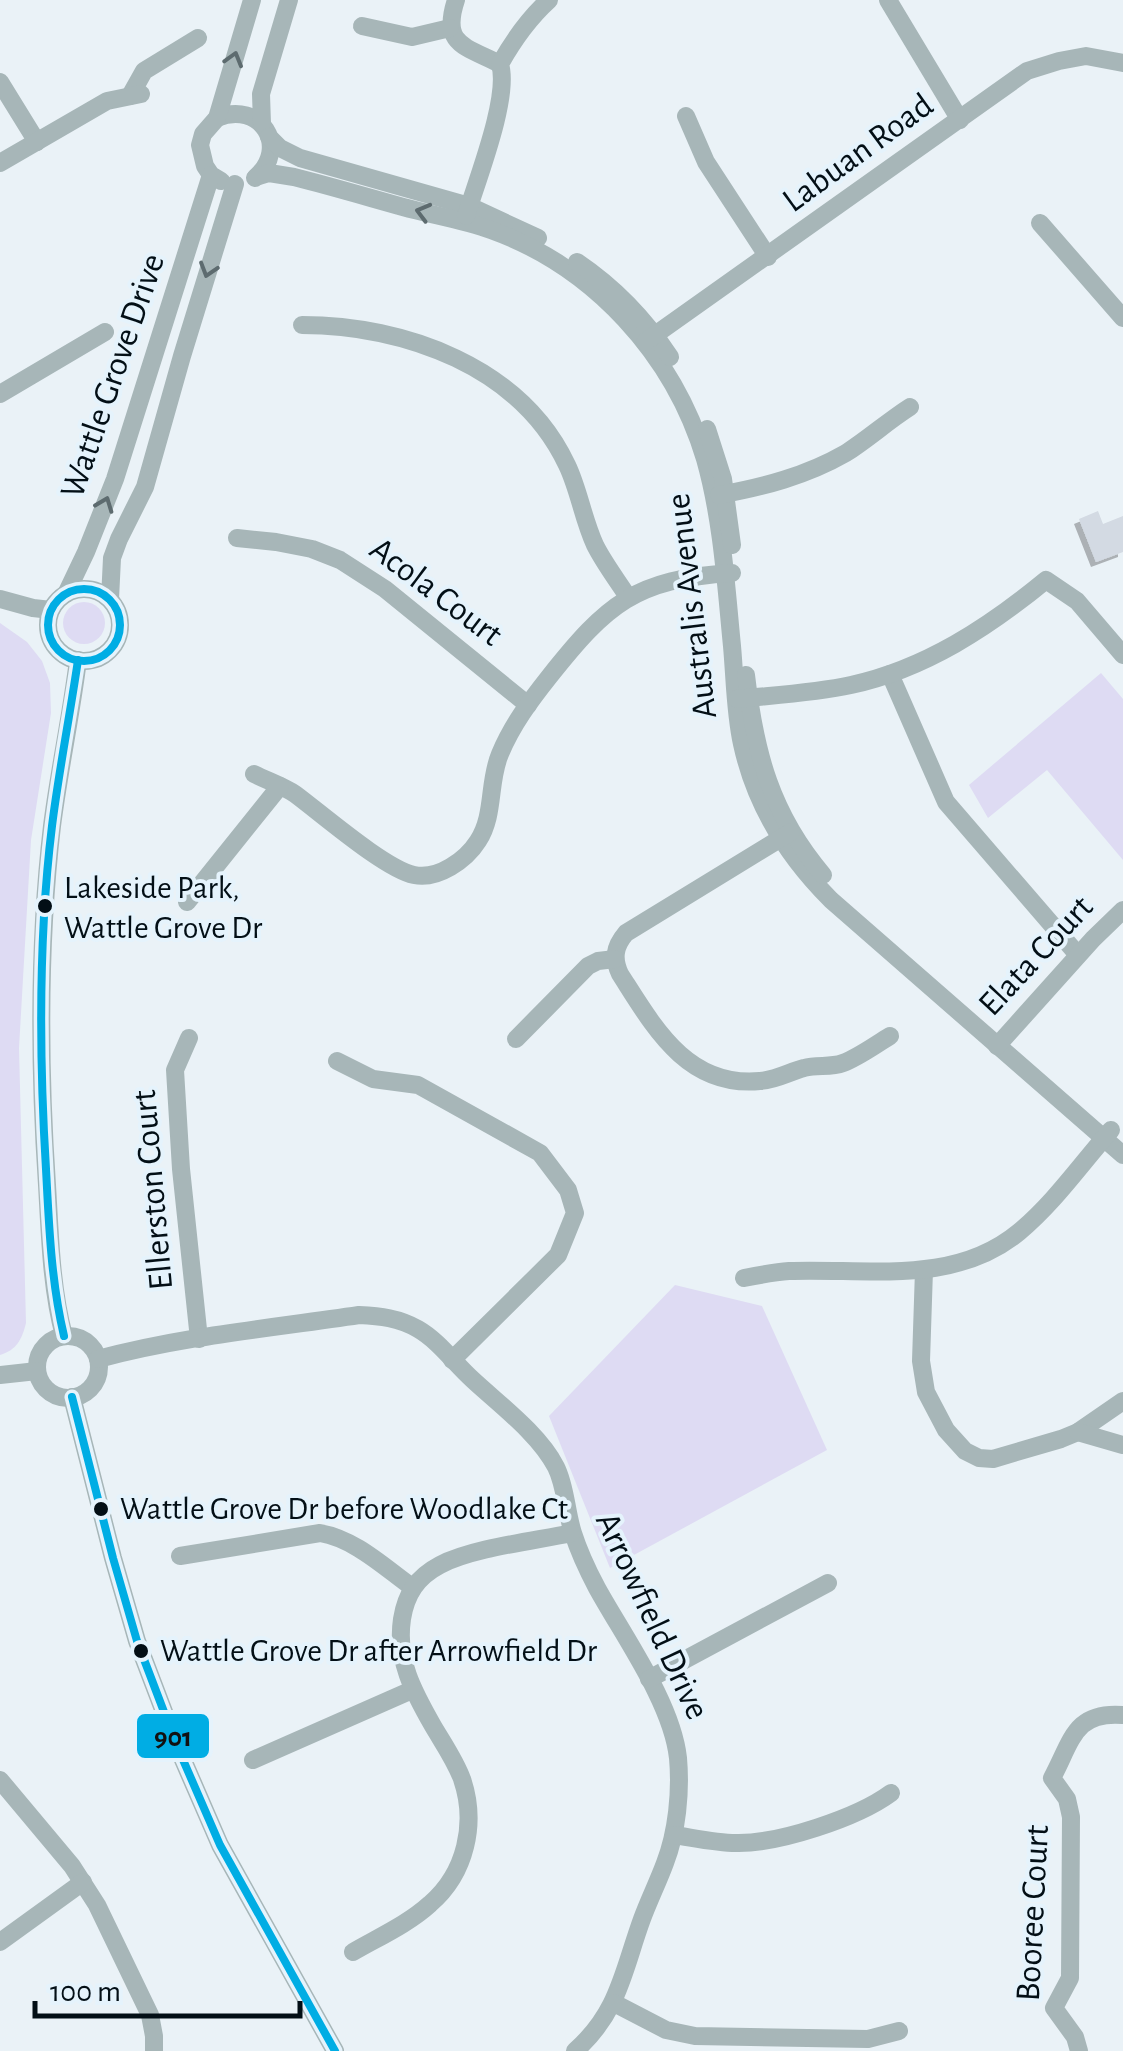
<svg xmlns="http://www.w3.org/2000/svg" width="1123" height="2051" font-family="'Alegreya Sans',sans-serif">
	<defs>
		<filter id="shadow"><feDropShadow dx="-5" dy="5" stdDeviation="0" flood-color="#0004"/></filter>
	</defs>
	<rect width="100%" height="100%" fill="#eaf2f7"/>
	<!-- green -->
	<g fill="#dedbf3">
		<circle cx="84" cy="623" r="21"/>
		<path d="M0,623L27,642L42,661L50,683L51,713L31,840L19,1048L26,1323C22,1339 17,1350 0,1355Z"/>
		<path d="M1101,673L1123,699V860L1047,770L988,818L969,785Z"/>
		<path d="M675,1285L762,1306L827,1450L610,1568L549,1416Z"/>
	</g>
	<!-- building -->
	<path fill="#d3dae3" filter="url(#shadow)" d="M1098,511L1103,524L1123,516V552L1096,562L1079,519Z"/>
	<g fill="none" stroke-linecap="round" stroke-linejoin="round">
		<!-- minor -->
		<g stroke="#a7b6b8" stroke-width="18">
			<path d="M456,0C441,45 465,46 500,64"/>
			<path d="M888,0L960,120"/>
			<path d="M362,26L412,37L450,28"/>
			<path d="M0,82L37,142"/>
			<path d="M130,96L144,71L198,38"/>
			<path d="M686,116L706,162L768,257"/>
			<path d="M217,118C260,100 291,147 255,178"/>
			<path d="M262,124L261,94L289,0"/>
			<path d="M269,137L280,148L300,158L469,206L538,238"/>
			<path d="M0,163L107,101L141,94"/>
			<path d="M256,177L269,173L294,177C330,186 367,197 403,207C432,215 463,220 491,230C594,267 674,355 705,459C722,519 726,585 732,646C735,679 735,713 742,744C755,804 788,857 831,900L1123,1155"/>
			<path d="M221,181L211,175L205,166L200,145L203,134L217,118L252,0"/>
			<path d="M466,216C477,180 510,97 500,64C514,39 528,19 549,0"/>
			<path d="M1040,223L1123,318"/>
			<path d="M577,262C614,287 645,319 670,357"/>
			<path d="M302,325C405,325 521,367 567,465C579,490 583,519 595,545C604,563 617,580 628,597"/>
			<path d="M645,342L1027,71L1059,61L1086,56L1123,63"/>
			<path d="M0,394L105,332"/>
			<path d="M707,429L723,479L732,545"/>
			<path d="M719,495C763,487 806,476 846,453C868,439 888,421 910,407"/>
			<path d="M237,538L276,542L312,549L340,560L385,589L528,705"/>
			<circle cx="84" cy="625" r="36"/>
			<path d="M66,594L86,552L115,479L211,175"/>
			<path d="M0,599L33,608L51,610"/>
			<path d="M110,599L112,558L119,539L145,487L182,356L235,184"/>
			<path d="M890,674L946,802L1078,955"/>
			<path d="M746,675C755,753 771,814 823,875"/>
			<path d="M737,699C775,695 814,693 851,685C925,669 989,627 1046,580L1077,601L1123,655"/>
			<path d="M254,774C268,781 283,786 295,794C322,814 385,869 414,875C438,880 466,860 478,841C495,815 488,782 500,754C512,725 530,701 549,677C607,604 635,579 732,573"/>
			<path d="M791,832L626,933C614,947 613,959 620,974C654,1027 687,1088 760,1081C776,1080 789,1072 804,1068C817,1064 830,1068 843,1063C859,1057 875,1045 890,1036"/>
			<path d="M187,902L280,786"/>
			<path d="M189,1038L175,1070L181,1169L199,1339"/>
			<path d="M516,1039L588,966L598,961L615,959"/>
			<path d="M997,1046L1093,939L1123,910"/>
			<path d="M337,1061L373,1079L418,1085L540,1153L568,1190L575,1213L558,1255L452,1360"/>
			<path d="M924,1270L921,1361L926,1392L946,1430L965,1451L979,1458L993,1459L1061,1439L1078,1432L1123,1401"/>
			<path d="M744,1278C759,1275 774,1272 789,1271C867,1268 954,1286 1019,1232C1054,1203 1081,1164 1111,1130"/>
			<path d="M64,1336C51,1287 50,1235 47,1185C39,1066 38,945 52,826C59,771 71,716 78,660"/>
			<circle cx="68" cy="1367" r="31"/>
			<path d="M98,1359C183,1336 273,1328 359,1315C380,1316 399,1318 418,1329C439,1341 455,1364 473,1380C500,1405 539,1434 556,1467C566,1487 566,1512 573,1533C579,1552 588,1571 597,1588C624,1637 672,1703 678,1758C681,1792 677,1832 665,1863C658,1882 649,1900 642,1919C623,1971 619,2012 575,2051"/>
			<path d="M0,1375L37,1371"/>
			<path d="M72,1397L113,1558L137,1641L177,1746L220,1845L335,2051"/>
			<path d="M1078,1432L1123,1445"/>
			<path d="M180,1556L320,1533C355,1539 384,1567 412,1587"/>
			<path d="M649,1679L828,1583"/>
			<path d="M253,1760L412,1690"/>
			<path d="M0,1780L72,1866L97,1905L150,2015L154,2036V2051"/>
			<path d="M674,1835C694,1838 716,1843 736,1843C778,1844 857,1818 891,1793"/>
			<path d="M0,1942L83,1882"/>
			<path d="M353,1952C379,1937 408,1924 430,1904C466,1873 477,1823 462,1779C455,1760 443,1743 433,1726C413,1691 396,1660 402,1619C406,1594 417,1577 440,1565C472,1548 534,1541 572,1533"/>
			<path d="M614,2003L666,2030L695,2036L868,2039L899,2031"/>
			<path d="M1079,2051L1075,2037L1054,2008L1070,1978L1071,1817L1067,1799L1052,1778C1072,1741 1074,1711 1123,1715"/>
		</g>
		<!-- bus-1 casing -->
		<g stroke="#e5f3fc" stroke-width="15">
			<g id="bus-1">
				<circle cx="84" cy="625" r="36"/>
				<path d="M64,1336C51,1281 49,1225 46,1169C39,1055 38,940 52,826C59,770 70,715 78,660"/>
				<path d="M72,1397L113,1558L137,1641L177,1746L220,1845L335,2051"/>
			</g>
		</g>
		<!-- bus-1 -->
		<use href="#bus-1" stroke="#00ade4" stroke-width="8"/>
	</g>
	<!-- one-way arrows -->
	<defs><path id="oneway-chevron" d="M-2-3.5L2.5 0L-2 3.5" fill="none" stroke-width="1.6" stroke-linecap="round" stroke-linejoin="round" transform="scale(2.5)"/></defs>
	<g stroke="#5d6b6f">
		<use href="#oneway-chevron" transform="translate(234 59) rotate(-74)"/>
		<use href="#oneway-chevron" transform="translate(423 212) rotate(-165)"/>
		<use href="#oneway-chevron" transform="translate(208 270) rotate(107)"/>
		<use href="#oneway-chevron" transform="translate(105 504) rotate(-69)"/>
	</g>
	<!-- markers -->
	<g fill="#030f16" stroke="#e5f3fc" stroke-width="4">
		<circle cx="45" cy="906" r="9"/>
		<circle cx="101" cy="1509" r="9"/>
		<circle cx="141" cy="1651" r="9"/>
	</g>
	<g text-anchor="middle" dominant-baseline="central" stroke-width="8" stroke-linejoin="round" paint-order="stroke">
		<!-- bus labels -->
		<g font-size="32" fill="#030f16" stroke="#e5f3fc" text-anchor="start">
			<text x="64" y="888">Lakeside Park,<tspan x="64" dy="40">Wattle Grove Dr</tspan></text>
			<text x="120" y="1509">Wattle Grove Dr before Woodlake Ct</text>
			<text x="160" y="1651">Wattle Grove Dr after Arrowfield Dr</text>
		</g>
		<!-- street labels -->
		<g font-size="35" fill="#030f16" stroke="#e5f3fc">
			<text transform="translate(858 153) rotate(-36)">Labuan Road</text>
			<text transform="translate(113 376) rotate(-71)">Wattle Grove Drive</text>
			<text transform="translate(436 592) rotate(37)">Acola Court</text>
			<text transform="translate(692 606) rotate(-97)">Australis Avenue</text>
			<text transform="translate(1036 956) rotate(-47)">Elata Court</text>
			<text transform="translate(153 1190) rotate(-95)">Ellerston Court</text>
			<text transform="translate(652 1616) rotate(65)">Arrowfield Drive</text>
			<text transform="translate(1033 1913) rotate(-87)">Booree Court</text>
		</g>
	</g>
	<rect stroke="#e5f3fc" stroke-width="4" x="135" y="1712" width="76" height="48" rx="10" fill="#00ade4"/>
	<g font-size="28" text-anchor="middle" font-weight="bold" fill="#111">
		<text x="173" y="1746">901</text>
	</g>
	<!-- scale -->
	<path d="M35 2001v15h265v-15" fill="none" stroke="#030f16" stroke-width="5"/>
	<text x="50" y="2001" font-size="30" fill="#030f16" stroke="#e5f3fc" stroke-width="8" paint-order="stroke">100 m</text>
</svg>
